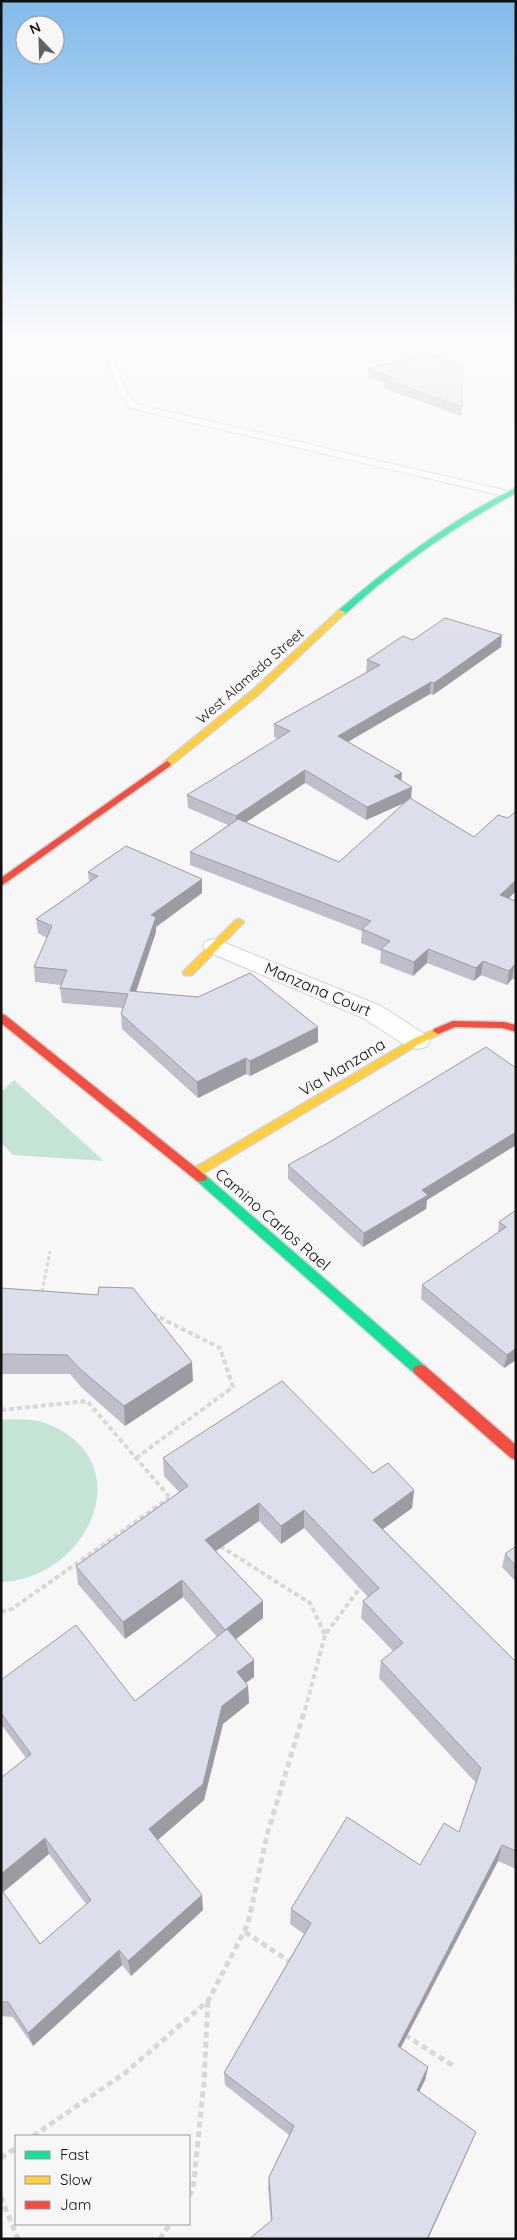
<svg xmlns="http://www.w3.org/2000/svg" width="517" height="2240" font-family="Quicksand,sans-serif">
	<rect width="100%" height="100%" fill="#f7f7f8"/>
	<!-- green -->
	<g fill="#c4e4d5">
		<path d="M14,1080L104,1161L13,1155L1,1143V1092Z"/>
		<path d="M12,1419C21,1420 33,1419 42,1422C144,1457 90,1579 1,1582V1420Z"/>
	</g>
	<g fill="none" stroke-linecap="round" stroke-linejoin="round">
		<!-- lane casing -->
		<g stroke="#d3d3d4" stroke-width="2">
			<path id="lane" d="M103,347L110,349L127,393L136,404L508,491L513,494L508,497L130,408L119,393Z"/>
		</g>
		<!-- street casing -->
		<g stroke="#d3d3d4" stroke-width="2">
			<path id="street" d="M215,939L381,1006L426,1035L430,1041L426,1047L417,1049L408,1047L363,1018L206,951L203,946L206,941Z"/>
		</g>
		<!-- fast casing -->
		<g stroke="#d3d3d4" stroke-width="3">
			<g id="fast">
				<path d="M516,488V493C454,527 397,566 345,614H339V610C382,573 426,539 475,510C488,503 502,494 516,488Z"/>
				<path d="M201,1174L205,1175L425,1366L427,1370L425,1374L420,1375L415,1374L197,1181L195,1178L197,1175Z"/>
			</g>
		</g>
		<!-- slow casing -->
		<g stroke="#d3d3d4" stroke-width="3">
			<g id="slow">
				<path d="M339,610L346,612L259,694L170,766H164V762L253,690Z"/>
				<path d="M239,919L244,922L242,924L192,975H184L183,973L184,971L236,920Z"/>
				<path d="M438,1028L443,1031L442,1033L421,1043L199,1176H191L189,1173L191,1170L413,1039Z"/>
			</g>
		</g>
		<!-- jam casing -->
		<g stroke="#d3d3d4" stroke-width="3">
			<g id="jam">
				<path d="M167,761L171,764L170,766L1,886V878Z"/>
				<path d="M1,1014L5,1015L205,1175L207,1178L205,1181H197L1,1023Z"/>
				<path d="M453,1021L504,1022L516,1025V1032L503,1028L455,1027L438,1034L433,1031L434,1029Z"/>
				<path d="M420,1365L425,1366L516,1445V1460L511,1458L415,1374L413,1370L415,1366Z"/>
			</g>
		</g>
		<!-- path-far2 -->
		<path stroke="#d8d8d8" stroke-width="3" stroke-dasharray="4 2.5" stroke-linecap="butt" d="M42,1292L50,1251"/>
		<!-- path-far1 -->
		<g stroke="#d8d8d8" stroke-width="4" stroke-dasharray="5 3" stroke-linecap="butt">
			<path d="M42,1293V1291"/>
			<path d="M1,1410L87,1401L172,1500"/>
			<path d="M136,1458L233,1387L220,1348L151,1313"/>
			<path d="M220,1546L310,1603L325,1635"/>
			<path d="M1,1612L12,1609L169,1498"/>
			<path d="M305,1710L325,1635L362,1585"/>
		</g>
		<!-- path -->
		<g stroke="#d8d8d8" stroke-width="5" stroke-dasharray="6 4" stroke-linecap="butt">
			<path d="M245,1932L292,1963"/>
			<path d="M405,2035L455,2067"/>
			<path d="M33,2136L125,2073L208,2001L248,1924L267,1835L305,1709"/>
			<path d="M1,2158L16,2148"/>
			<path d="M189,2196L193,2189L204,2082L208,2001"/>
			<path d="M1,2197L18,2239"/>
			<path d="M160,2239L170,2224"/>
		</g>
		<!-- lane -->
		<use href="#lane" fill="#fefefe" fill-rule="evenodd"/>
		<!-- street -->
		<use href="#street" fill="#fefefe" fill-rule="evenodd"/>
		<!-- fast -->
		<use href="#fast" fill="#16e098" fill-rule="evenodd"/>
		<!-- slow -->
		<use href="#slow" fill="#ffcf43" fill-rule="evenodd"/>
		<!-- jam -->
		<use href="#jam" fill="#f24e42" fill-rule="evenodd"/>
	</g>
	<!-- wall -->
	<g fill="#bebfca" fill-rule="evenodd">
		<path d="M428,353L462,407L461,416L384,388V383L368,377V369Z"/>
		<path d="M413,640L501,647L433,695L430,694L348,742L401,780L411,799L474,837L508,818L516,811V891L508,899L516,901V980L512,979L507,985L481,975L474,981L427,963L413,976L380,963L381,951L361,943L362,931L190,865V852L228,825L188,808L187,795L278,739L274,737V724L367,673L366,672L367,660ZM305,783L366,820L406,802L339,862L245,822Z"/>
		<path d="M88,872L202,893L156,927V932L136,992L318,1042L250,1076L246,1074L198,1098L122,1029L121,1014L123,1008L62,1003L60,988L61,985L35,982L34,967L47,938L38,933L36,919L89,882Z"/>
		<path d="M516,1068V1145L427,1200L426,1209L363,1247L288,1179V1165Z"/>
		<path d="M516,1210V1360L504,1368L421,1299L422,1285L498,1233L499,1222Z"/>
		<path d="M1,1288L193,1381L125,1426L82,1388L70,1374H1Z"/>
		<path d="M163,1458L373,1473L414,1490L412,1508L383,1529L516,1662V1869L498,1861L401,2048L428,2067L425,2080L419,2092L471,2144L271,2221L268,2188L269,2177L289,2135L225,2085L224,2073L304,1934L290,1924L291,1909L420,1865L459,1832L476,1783L379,1678L381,1661L393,1651L361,1618L363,1601L368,1597L304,1528L281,1544L259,1521L216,1551L263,1601V1618L236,1639L254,1677L246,1683L248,1686L249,1703L223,1724L204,1800L157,1840L203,1910L131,1976L122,1965L33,2046L13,2017L1,2016V1778L26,1758L1,1724V1680L135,1701L217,1637L183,1597L125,1639L78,1584L76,1566L179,1492L164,1476ZM49,1854L86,1904L40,1944L3,1892Z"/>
		<path d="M516,1546V1582L502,1567L505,1554Z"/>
	</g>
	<!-- shaded-wall -->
	<g fill="#9b9ba4">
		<path d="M502,635L501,647L433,695L434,683Z"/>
		<path d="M431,682L430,694L337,748L338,736Z"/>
		<path d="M305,770V783L236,829V816Z"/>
		<path d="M402,773L401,786L394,776Z"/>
		<path d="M412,787L411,800L366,820L367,807Z"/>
		<path d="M202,879V893L156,927V932L131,1006L130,991L151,915Z"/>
		<path d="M516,880V891L498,909L500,895Z"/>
		<path d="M428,949L427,963L413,976L414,962Z"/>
		<path d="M483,961L481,975L474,981L476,968Z"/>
		<path d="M514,965L512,979L507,985L509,971Z"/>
		<path d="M318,1027V1042L250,1076V1061Z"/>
		<path d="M246,1058V1074L198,1098L197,1082Z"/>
		<path d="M516,1132V1145L427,1200L426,1209L363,1247L364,1233L422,1190Z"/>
		<path d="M516,1348V1360L504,1368L507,1355Z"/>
		<path d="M192,1362L193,1381L125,1426L124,1406Z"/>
		<path d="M414,1490L412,1508L372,1537L373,1520Z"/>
		<path d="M259,1503V1521L206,1558L205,1540Z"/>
		<path d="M304,1510V1528L281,1544V1526Z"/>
		<path d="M182,1580L183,1597L125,1639L123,1622Z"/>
		<path d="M263,1601V1618L226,1647L225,1630Z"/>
		<path d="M254,1660V1677L237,1689V1672Z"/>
		<path d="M248,1686L249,1703L223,1724L204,1800L151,1846L149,1829L222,1706Z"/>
		<path d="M45,1838L49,1854L1,1894V1874Z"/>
		<path d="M502,1845L498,1861L395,2058L398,2046Z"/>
		<path d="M202,1895L203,1910L131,1976L128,1961Z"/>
		<path d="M119,1950L122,1965L33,2046L28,2033Z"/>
		<path d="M428,2067L425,2080L414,2102L417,2090Z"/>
		<path d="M476,2132L471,2144L428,2239H427Z"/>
	</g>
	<!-- building -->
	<g fill="#dddeeb" stroke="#9b9ba4">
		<path d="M428,353L462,366V407L384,379L392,377L368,369Z"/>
		<path d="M445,618L502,635L434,683L431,682L338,736L402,773L394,776L412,787L367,807L305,770L236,816L187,795L290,731L274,724L380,665L367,660L403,636L413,640Z"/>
		<path d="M410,798L474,837L498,815L508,818L516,811V880L500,895L516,901V966L514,965L509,971L483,961L476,968L428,949L414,962L381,949L390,941L362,929L371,921L190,852L238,819L339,862Z"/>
		<path d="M126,846L202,879L151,915L156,917L130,991L198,997L250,973L318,1027L250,1061L246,1058L197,1082L121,1014L128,994L60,988L67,970L34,967L52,926L36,919L98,876L88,872Z"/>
		<path d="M486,1047L516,1068V1132L422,1190L428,1195L364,1233L288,1165L328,1143Z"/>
		<path d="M516,1210V1348L507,1355L422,1285L506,1227L499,1222Z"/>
		<path d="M99,1287L133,1288L192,1362L124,1406L80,1369L67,1355L1,1354V1288L98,1295Z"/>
		<path d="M282,1381L373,1473L388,1463L414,1490L373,1520L516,1662V1851L502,1845L398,2046L428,2067L417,2090L476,2132L427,2239H249L272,2220L269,2177L294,2126L224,2073L311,1923L291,1909L347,1817L420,1865L444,1823L459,1832L481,1768L381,1661L403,1643L363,1601L379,1588L304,1510L281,1526L259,1503L205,1540L263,1601L225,1630L182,1580L123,1622L76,1566L188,1486L163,1458Z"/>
		<path d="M516,1546V1566L505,1554Z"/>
		<path d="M76,1625L135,1701L227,1629L254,1660L237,1672L248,1686L222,1706L203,1784L149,1829L202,1895L128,1961L119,1950L28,2033L8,2002H1V1889L40,1944L91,1900L45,1838L1,1874V1778L31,1754L1,1713V1680Z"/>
	</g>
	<!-- sky -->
	<linearGradient id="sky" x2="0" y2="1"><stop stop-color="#81baea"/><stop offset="0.52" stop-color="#fbfbfc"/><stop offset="1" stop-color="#fbfbfc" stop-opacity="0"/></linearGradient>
	<rect width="517" height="650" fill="url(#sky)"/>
	<g text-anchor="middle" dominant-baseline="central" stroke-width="4" stroke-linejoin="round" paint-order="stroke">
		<!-- far-street labels -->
		<g font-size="14" fill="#111" stroke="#f7f7f8">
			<text transform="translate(250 676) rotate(-41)">West Alameda Street</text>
		</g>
		<!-- street labels -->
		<g font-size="16" fill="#111" stroke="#f7f7f8">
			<text transform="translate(318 989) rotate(23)">Manzana Court</text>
			<text transform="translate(342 1067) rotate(-31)">Via Manzana</text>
			<text transform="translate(273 1219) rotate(41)">Camino Carlos Rael</text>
		</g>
	</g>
	<!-- border -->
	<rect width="517" height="2240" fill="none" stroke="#111111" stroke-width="5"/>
	<!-- legend -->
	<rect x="15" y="2135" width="175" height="90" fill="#f7f7f8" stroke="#9b9b9c"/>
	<rect x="25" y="2151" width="25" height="8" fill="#16e098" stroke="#9b9b9c"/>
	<text x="60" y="2160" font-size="15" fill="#111111">Fast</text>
	<rect x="25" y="2176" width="25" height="8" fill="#ffcf43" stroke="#9b9b9c"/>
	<text x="60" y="2185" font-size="15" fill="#111111">Slow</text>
	<rect x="25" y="2201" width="25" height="8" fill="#f24e42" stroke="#9b9b9c"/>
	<text x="60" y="2210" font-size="15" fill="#111111">Jam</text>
	<!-- north arrow -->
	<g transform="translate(40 40) rotate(337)"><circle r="24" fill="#f7f7f8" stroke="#9b9b9c"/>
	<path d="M0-4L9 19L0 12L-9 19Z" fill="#626262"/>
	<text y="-8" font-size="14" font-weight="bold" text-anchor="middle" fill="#111111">N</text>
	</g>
</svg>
